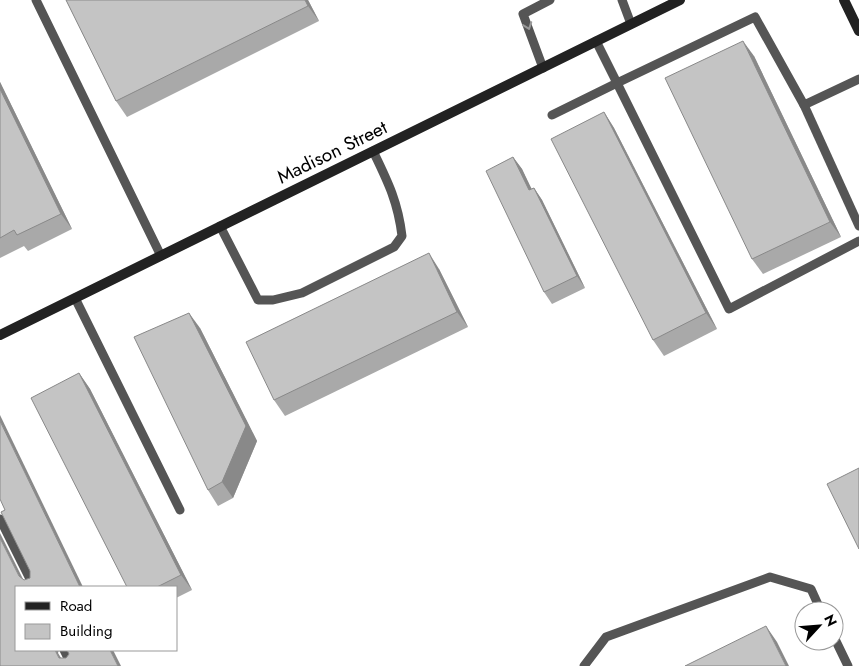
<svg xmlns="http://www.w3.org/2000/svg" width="859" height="666" font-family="Jost,sans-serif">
	<rect width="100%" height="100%" fill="#fff"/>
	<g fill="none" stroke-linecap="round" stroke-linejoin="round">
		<!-- lane -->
		<g stroke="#555" stroke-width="9">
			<path d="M36,0L161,256"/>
			<path d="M622,0L631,24"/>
			<path d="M596,41L617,83L755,17L804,105L859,79"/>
			<path d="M543,68L523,14L550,0"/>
			<path d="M804,105L859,226"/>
			<path d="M552,115L617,83L729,309L859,241"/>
			<path d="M220,226L258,300H273L302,293L394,247L402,236C398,202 388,182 373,151"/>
			<path d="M75,298L180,510"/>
			<path d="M0,519L34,587"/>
			<path d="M834,637L848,666"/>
			<path d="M64,650L72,666"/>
			<path d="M584,666L606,637L770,577L811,589L821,611"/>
		</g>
		<!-- secondary -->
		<g stroke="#222" stroke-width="10">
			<path d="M844,0L859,31"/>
			<path d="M0,335L680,0"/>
		</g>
	</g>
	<!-- wall -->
	<g fill="#a9a9a9">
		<path d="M66,0H308L319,21L127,117L116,101Z"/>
		<path d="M754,56L841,237L763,274L752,259Z"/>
		<path d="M0,82L72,229L28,251L24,246L0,258Z"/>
		<path d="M604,112L614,128L717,329L664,356L653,340Z"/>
		<path d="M513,157L522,169L531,189L534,188L542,200L585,288L552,304L544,292Z"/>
		<path d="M439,269L468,327L285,416L274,400Z"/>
		<path d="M200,328L257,441L233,498L218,506L208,490Z"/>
		<path d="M79,373L90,389L192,590L176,598V587H127Z"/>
	</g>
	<!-- shaded-wall -->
	<g fill="#898989">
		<path d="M305,0H308L319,21L308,6Z"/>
		<path d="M743,41L754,56L841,237L830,222Z"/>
		<path d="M0,82L72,229L61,214L0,89Z"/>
		<path d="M604,112L614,128L717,329L706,313Z"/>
		<path d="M513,157L522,169L538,202L529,190Z"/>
		<path d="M534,188L542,200L585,288L577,276Z"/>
		<path d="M429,253L439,269L468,327L457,312Z"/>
		<path d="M189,313L200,328L257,441L233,498L222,482Z"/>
		<path d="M79,373L90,389L192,590L181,575Z"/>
		<path d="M0,415L83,587H80L0,421Z"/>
		<path d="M0,533L27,587L19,576L0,538Z"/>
		<path d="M766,626L777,642L789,666H786Z"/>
		<path d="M55,650H59L58,653L66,666L59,658Z"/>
		<path d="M110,650H113L121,666H118Z"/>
	</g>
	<!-- building -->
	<g fill="#c4c4c4" stroke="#898989">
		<path d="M66,0H305L308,6L116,101Z"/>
		<path d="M743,41L830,222L752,259L665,78Z"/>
		<path d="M0,89L61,214L17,235L14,230L0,238Z"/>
		<path d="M604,112L706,313L653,340L551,139Z"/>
		<path d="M513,157L529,190L534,188L577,276L544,292L486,171Z"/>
		<path d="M429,253L457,312L274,400L246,342Z"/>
		<path d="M189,313L246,426L222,482L208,490L134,337Z"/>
		<path d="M79,373L181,575L157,587H127L31,398Z"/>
		<path d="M0,421L80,587H16V650H55L59,658H66L69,654L67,650H110L118,666H0V538L19,576L24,580L30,578V571L1,512L5,510L0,499Z"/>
		<path d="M859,468V549L827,484Z"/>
		<path d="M766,626L786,666H685Z"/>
	</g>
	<!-- one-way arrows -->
	<defs><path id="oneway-chevron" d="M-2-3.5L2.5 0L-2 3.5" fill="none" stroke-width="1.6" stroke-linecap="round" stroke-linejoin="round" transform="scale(1.25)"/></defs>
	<use stroke="#999" href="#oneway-chevron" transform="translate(528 26) rotate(70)"/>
	<g text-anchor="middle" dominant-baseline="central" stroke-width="4" stroke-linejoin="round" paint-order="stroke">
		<!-- street labels -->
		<g font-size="19" fill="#000" stroke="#fff">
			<text transform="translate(332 152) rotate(-26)">Madison Street</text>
		</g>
	</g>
	<!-- legend -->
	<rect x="15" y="586" width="162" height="65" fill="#ffffff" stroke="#999999"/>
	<rect x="25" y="602" width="25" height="8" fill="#222222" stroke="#999999"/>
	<text x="60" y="611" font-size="15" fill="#000000">Road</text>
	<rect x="25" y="624" width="25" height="15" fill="#c4c4c4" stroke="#999999"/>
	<text x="60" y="636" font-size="15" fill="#000000">Building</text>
	<!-- north arrow -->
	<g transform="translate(819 626) rotate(64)"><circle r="24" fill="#ffffff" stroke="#999999"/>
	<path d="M0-4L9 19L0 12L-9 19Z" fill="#000000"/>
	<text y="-8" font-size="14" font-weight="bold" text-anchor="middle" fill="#000000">N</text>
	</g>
</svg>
